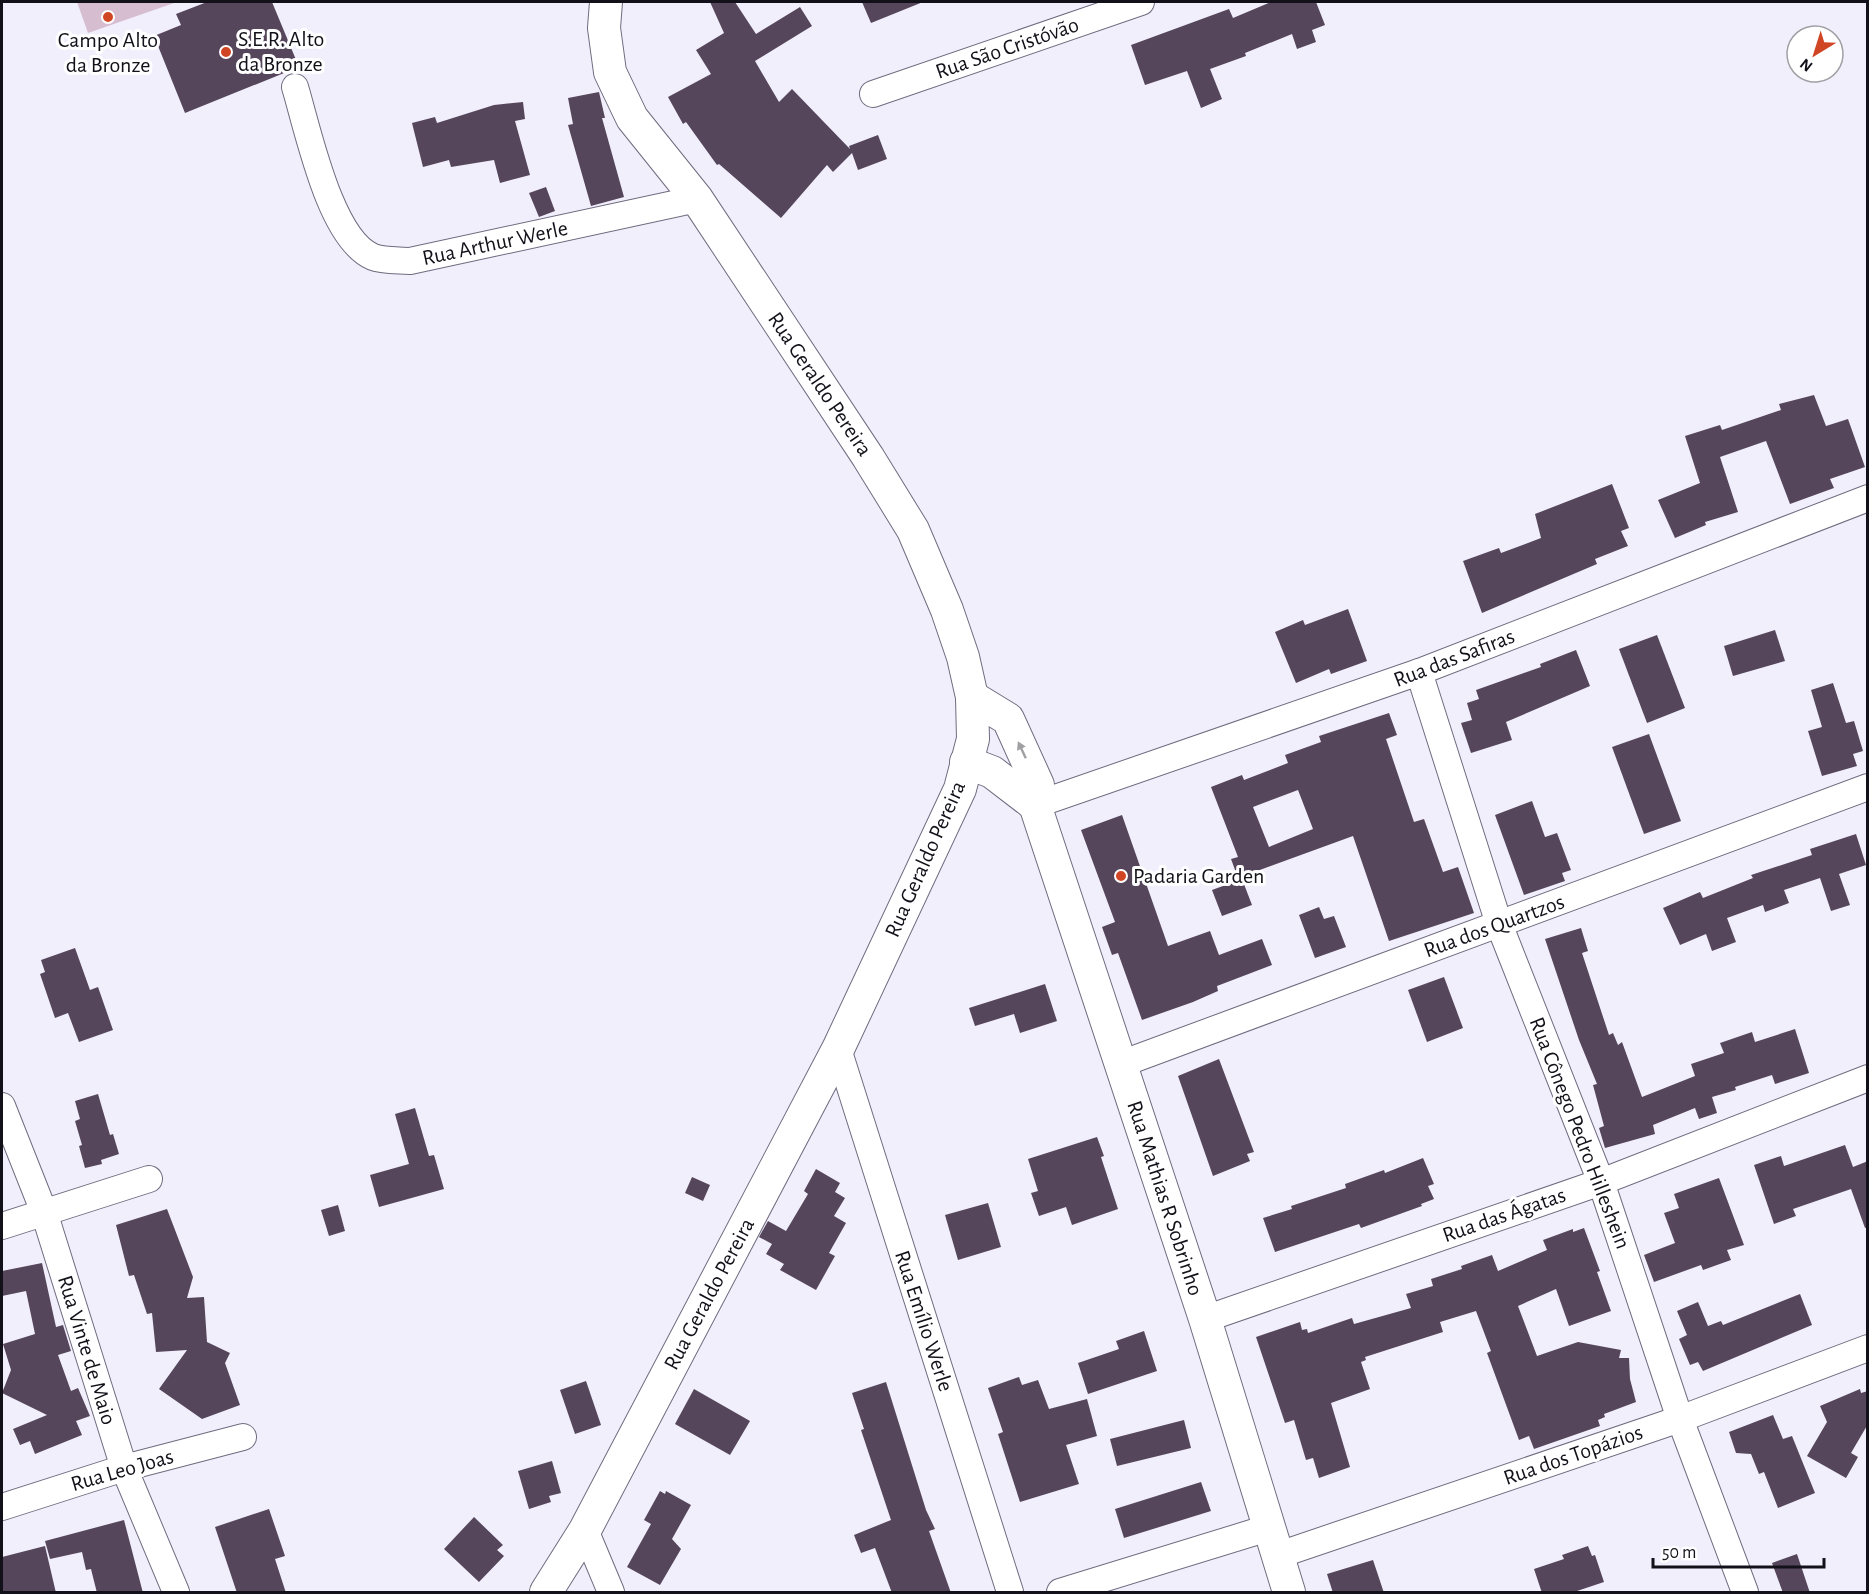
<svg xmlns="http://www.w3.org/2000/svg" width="1869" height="1594" font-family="'Alegreya Sans',sans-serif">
	<rect width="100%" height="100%" fill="#f2effd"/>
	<!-- green -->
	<path fill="#d6bed0" d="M77,2H177L88,33Z"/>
	<!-- building -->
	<g fill="#55465c" fill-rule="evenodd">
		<path d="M207,2H272L299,67L185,113L154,36L181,25L176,14Z"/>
		<path d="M710,2H735L756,34L800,7L812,26L755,61L779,102L792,89L850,149L849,146L878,135L887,159L858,170L852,153L833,172L827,165L781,218L719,164L717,165L686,122L683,124L668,97L711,74L696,50L724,33Z"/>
		<path d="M862,2H923L871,23Z"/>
		<path d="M1271,2H1316L1325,25L1312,30L1316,42L1297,49L1292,34L1245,53L1246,56L1210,69L1222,99L1201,108L1187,71L1145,85L1131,45L1229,9L1233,18Z"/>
		<path d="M599,92L605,118H602L624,197L591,206L568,125L573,124L568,98Z"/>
		<path d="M523,102L525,119L515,121L530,175L500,183L494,160L451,167L449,160L423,167L412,123L435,117L437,123L494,105Z"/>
		<path d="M546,187L555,211L539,217L529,193Z"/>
		<path d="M1814,395L1826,426L1848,419L1865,467L1830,479L1834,488L1790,504L1766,441L1720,457L1738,512L1705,522L1706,525L1675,538L1658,500L1700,483L1685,436L1720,425L1722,430L1781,410L1779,404Z"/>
		<path d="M1612,484L1629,528L1621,531L1628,546L1595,559L1597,564L1482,613L1463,561L1499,548L1501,553L1541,538L1535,514Z"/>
		<path d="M1348,609L1367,661L1331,674L1329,669L1296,683L1275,632L1303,620L1305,625Z"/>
		<path d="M1775,630L1785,661L1733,676L1724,646Z"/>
		<path d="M1657,635L1685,708L1647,723L1619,649Z"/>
		<path d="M1576,650L1590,686L1506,722L1512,740L1471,753L1461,723L1472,720L1467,703L1479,699L1476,690L1541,667L1540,664Z"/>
		<path d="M1833,683L1846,723L1854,721L1863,751L1853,754L1857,766L1822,776L1808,731L1822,727L1811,690Z"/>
		<path d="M1389,713L1397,735L1386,739L1414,822L1424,819L1443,872L1458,867L1474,913L1389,941L1353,836L1238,878L1231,859L1238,857L1211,787L1242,775L1244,780L1288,763L1285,755L1321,742L1319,736ZM1298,790L1313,829L1269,847L1253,807Z"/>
		<path d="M1649,734L1681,821L1644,834L1612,747Z"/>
		<path d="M1532,801L1545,837L1557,833L1571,870L1562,873L1565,881L1524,895L1495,815Z"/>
		<path d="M1122,815L1168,946L1210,931L1219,955L1262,939L1272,965L1217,986L1218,991L1193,1002L1142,1020L1118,953L1112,955L1102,927L1115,922L1081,830Z"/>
		<path d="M1856,834L1866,865L1839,874L1850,905L1831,911L1820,878L1784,890L1789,903L1765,912L1763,905L1727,918L1736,942L1712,951L1706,934L1680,945L1663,908L1700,892L1703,898L1753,878L1751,875L1812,855L1810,849Z"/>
		<path d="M1242,879L1252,905L1222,916L1212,890Z"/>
		<path d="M1319,907L1324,919L1334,916L1346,947L1315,958L1299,915Z"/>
		<path d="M1581,928L1588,951L1582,953L1609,1035L1613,1033L1618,1045L1622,1042L1642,1097L1695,1076L1691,1064L1724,1053L1720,1043L1752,1032L1755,1042L1795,1029L1809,1073L1775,1084L1772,1075L1735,1087L1736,1090L1712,1097L1717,1113L1699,1119L1695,1108L1653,1125L1655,1134L1605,1148L1599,1128L1604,1126L1593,1085L1597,1084L1579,1040L1545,939Z"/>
		<path d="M75,948L90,990L98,987L113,1030L79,1042L68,1013L55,1018L40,974L45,972L41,960Z"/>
		<path d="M1444,977L1463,1028L1427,1042L1408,990Z"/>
		<path d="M1045,984L1057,1021L1020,1033L1014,1014L975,1026L969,1008Z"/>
		<path d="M1219,1059L1254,1152L1247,1154L1250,1161L1213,1176L1178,1076Z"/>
		<path d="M98,1094L110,1135L113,1134L119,1154L101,1160L102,1164L85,1168L79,1146L82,1145L75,1121L80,1119L75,1101Z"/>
		<path d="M415,1108L429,1156L434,1155L444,1189L379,1207L370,1175L409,1164L395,1114Z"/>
		<path d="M1097,1137L1104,1156L1101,1157L1118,1209L1072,1225L1066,1207L1039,1216L1031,1193L1038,1191L1028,1159Z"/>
		<path d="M1845,1145L1853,1167L1868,1161V1227L1865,1228L1851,1189L1793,1209L1796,1216L1774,1224L1754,1165L1781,1156L1784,1166Z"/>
		<path d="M1423,1158L1434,1184L1428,1186L1434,1199L1421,1204L1422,1206L1361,1228L1359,1224L1275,1252L1263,1218L1292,1209L1291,1206L1346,1188L1345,1184L1384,1170L1385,1173Z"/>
		<path d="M816,1169L840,1183L835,1192L845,1198L834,1216L846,1223L829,1253L835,1256L816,1290L780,1270L784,1264L766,1254L772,1244L759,1237L768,1221L786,1231L808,1194L804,1191Z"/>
		<path d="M692,1177L710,1185L703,1201L685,1193Z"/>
		<path d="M1719,1178L1744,1245L1727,1250L1731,1260L1703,1270L1701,1265L1654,1282L1644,1255L1675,1243L1664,1213L1679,1208L1674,1194Z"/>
		<path d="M988,1203L1001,1247L958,1260L945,1215Z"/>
		<path d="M338,1205L345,1231L329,1236L321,1210Z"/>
		<path d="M167,1209L193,1277L187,1298L204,1297L207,1342L230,1353L225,1363L240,1405L202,1419L159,1389L187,1350L156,1352L152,1313L147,1314L134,1275L129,1276L116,1225Z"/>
		<path d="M1584,1228L1600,1271L1597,1272L1611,1311L1569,1326L1556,1289L1518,1306L1537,1356L1578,1342L1621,1350L1619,1358H1629L1630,1379L1636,1402L1604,1414L1605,1417L1598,1420L1600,1426L1534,1449L1529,1436L1519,1440L1487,1353L1491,1351L1476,1311L1440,1322L1443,1332L1365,1357L1366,1360L1361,1362L1370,1389L1331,1403L1350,1467L1319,1478L1313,1458L1306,1460L1294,1420L1285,1423L1256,1337L1300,1322L1302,1330L1307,1329L1308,1333L1352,1318L1354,1324L1411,1308L1406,1294L1433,1286L1431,1279L1462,1269L1461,1266L1492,1255L1498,1271L1547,1250L1543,1240L1573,1229V1232Z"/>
		<path d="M42,1263L56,1327L63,1325L71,1351L58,1355L71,1391L78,1388L90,1416L76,1421L82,1435L35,1454L30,1441L20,1445L13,1429L47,1415L2,1393L11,1370L3,1344L35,1334L26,1291L2,1296V1271Z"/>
		<path d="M1800,1294L1812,1325L1703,1371L1698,1362L1690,1365L1679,1339L1687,1335L1677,1311L1698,1302L1708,1326L1721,1321L1723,1325Z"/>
		<path d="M1144,1331L1157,1371L1088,1394L1078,1363L1119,1349L1116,1341Z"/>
		<path d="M1019,1377L1022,1385L1038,1380L1049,1409L1087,1399L1097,1436L1066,1445L1079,1484L1020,1502L998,1434L1003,1432L988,1388Z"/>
		<path d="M586,1381L601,1425L575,1434L560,1390Z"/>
		<path d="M886,1382L926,1510L935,1529L929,1531L951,1593H892L875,1548L861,1553L854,1535L891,1520L861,1430L864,1429L852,1393Z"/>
		<path d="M694,1389L750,1421L730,1455L675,1424Z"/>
		<path d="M1860,1389L1861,1393L1868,1391V1424L1851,1453L1858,1457L1846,1478L1807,1456L1827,1422L1820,1406Z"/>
		<path d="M1773,1415L1783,1439L1792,1436L1815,1493L1778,1508L1764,1472L1759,1474L1751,1454L1736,1453L1729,1432Z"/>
		<path d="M1184,1420L1191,1448L1117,1466L1110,1439Z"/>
		<path d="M552,1461L561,1493L549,1496L551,1502L529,1509L518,1471Z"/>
		<path d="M1201,1482L1211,1511L1124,1538L1115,1509Z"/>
		<path d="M660,1491L665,1494L666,1491L691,1505L672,1539L681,1549L660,1585L627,1567L651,1524L644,1520Z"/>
		<path d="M269,1509L285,1556L275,1559L286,1593H237L215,1527Z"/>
		<path d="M474,1517L503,1545L497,1550L504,1556L479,1582L444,1549Z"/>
		<path d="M124,1520L143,1593H97L91,1569L86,1570L82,1552L50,1559L45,1541Z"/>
		<path d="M45,1546L56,1593H2V1557Z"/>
		<path d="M1588,1546L1592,1556L1595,1555L1604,1582L1571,1593H1542L1534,1569L1564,1559L1562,1555Z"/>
		<path d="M1797,1554L1810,1593H1783L1772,1563Z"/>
		<path d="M1373,1560L1384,1593H1333L1327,1574Z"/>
	</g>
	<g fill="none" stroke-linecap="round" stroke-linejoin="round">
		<!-- minor casing -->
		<g stroke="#706b7f" stroke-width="28">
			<g id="minor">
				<path d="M295,87C308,130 330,239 373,257C383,261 399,260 410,261L697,199"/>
				<path d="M873,94L1141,2"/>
				<path d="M1419,672L1499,924L1601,1182L1680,1419L1745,1592"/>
				<path d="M1035,805L1419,672L1868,498"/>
				<path d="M838,1049L1010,1592"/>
				<path d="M1121,1064L1868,787"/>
				<path d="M2,1106L44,1212L124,1468L176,1592"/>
				<path d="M2,1226L149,1179"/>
				<path d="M1205,1319L1601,1182L1868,1078"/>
				<path d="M2,1507L124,1468L243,1437"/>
				<path d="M585,1530L611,1592"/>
				<path d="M1276,1556L1680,1419L1868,1348"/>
				<path d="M1060,1592L1268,1528"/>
			</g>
		</g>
		<!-- major casing -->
		<g stroke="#706b7f" stroke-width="34">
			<g id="major">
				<path d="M972,697L1008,719L1038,785L1035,805L1205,1319L1289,1592"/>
				<path d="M966,762L992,772L1035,805"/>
				<path d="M546,1592L585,1530L838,1049L960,789L973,739L972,697L963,657L947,610L913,530L868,457L697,199L632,118L610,72L604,28L606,2"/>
			</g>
		</g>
		<!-- minor -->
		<use href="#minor" stroke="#fff" stroke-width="26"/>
		<!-- major -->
		<use href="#major" stroke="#fff" stroke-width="32"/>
	</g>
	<!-- one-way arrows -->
	<defs><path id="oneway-solid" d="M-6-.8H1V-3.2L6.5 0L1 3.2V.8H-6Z" transform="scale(1.5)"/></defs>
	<use fill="#a09fa3" href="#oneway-solid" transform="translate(1022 750) rotate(-115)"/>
	<!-- markers -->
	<g fill="#d04625" stroke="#fff" stroke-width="2">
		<circle cx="108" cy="17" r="6"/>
		<circle cx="226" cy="52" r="6"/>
		<circle cx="1121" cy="876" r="6"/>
	</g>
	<g text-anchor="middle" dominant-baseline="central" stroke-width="6" stroke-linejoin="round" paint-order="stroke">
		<!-- poi labels -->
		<g font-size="22" fill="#121018" stroke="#fff" text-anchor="start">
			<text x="238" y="39">S.E.R. Alto<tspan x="238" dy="25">da Bronze</tspan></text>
			<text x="108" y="40" text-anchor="middle">Campo Alto<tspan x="108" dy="25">da Bronze</tspan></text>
			<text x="1133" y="876">Padaria Garden</text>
		</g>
		<!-- street labels -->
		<g font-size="22" fill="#121018" stroke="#fff">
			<text transform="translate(1007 48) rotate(-19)">Rua São Cristóvão</text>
			<text transform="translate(495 243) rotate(-12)">Rua Arthur Werle</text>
			<text transform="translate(820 384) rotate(56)">Rua Geraldo Pereira</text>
			<text transform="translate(1454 658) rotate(-21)">Rua das Safiras</text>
			<text transform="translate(925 859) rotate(-66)">Rua Geraldo Pereira</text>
			<text transform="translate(1494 926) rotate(-20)">Rua dos Quartzos</text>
			<text transform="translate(1580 1133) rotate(69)">Rua Cônego Pedro Hilleshein</text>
			<text transform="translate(1165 1198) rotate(72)">Rua Mathias R Sobrinho</text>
			<text transform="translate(1504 1215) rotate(-19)">Rua das Ágatas</text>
			<text transform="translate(709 1294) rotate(-62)">Rua Geraldo Pereira</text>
			<text transform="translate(924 1321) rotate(72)">Rua Emílio Werle</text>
			<text transform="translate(87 1350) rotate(73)">Rua Vinte de Maio</text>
			<text transform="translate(1573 1455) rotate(-19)">Rua dos Topázios</text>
			<text transform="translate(122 1470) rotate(-16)">Rua Leo Joas</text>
		</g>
	</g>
	<!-- border -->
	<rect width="1869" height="1594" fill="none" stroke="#121018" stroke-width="6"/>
	<!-- north arrow -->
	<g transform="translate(1815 54) rotate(218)"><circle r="28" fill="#ffffff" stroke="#a09fa3" stroke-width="1.5"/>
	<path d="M0-4.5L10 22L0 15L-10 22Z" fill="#d04625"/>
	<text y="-9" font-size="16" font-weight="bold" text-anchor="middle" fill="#121018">N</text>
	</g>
	<!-- scale -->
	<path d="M1653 1558v9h171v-9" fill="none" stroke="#121018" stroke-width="3"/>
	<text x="1662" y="1558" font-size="18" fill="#121018" stroke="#ffffff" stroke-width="4.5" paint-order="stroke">50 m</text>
</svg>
